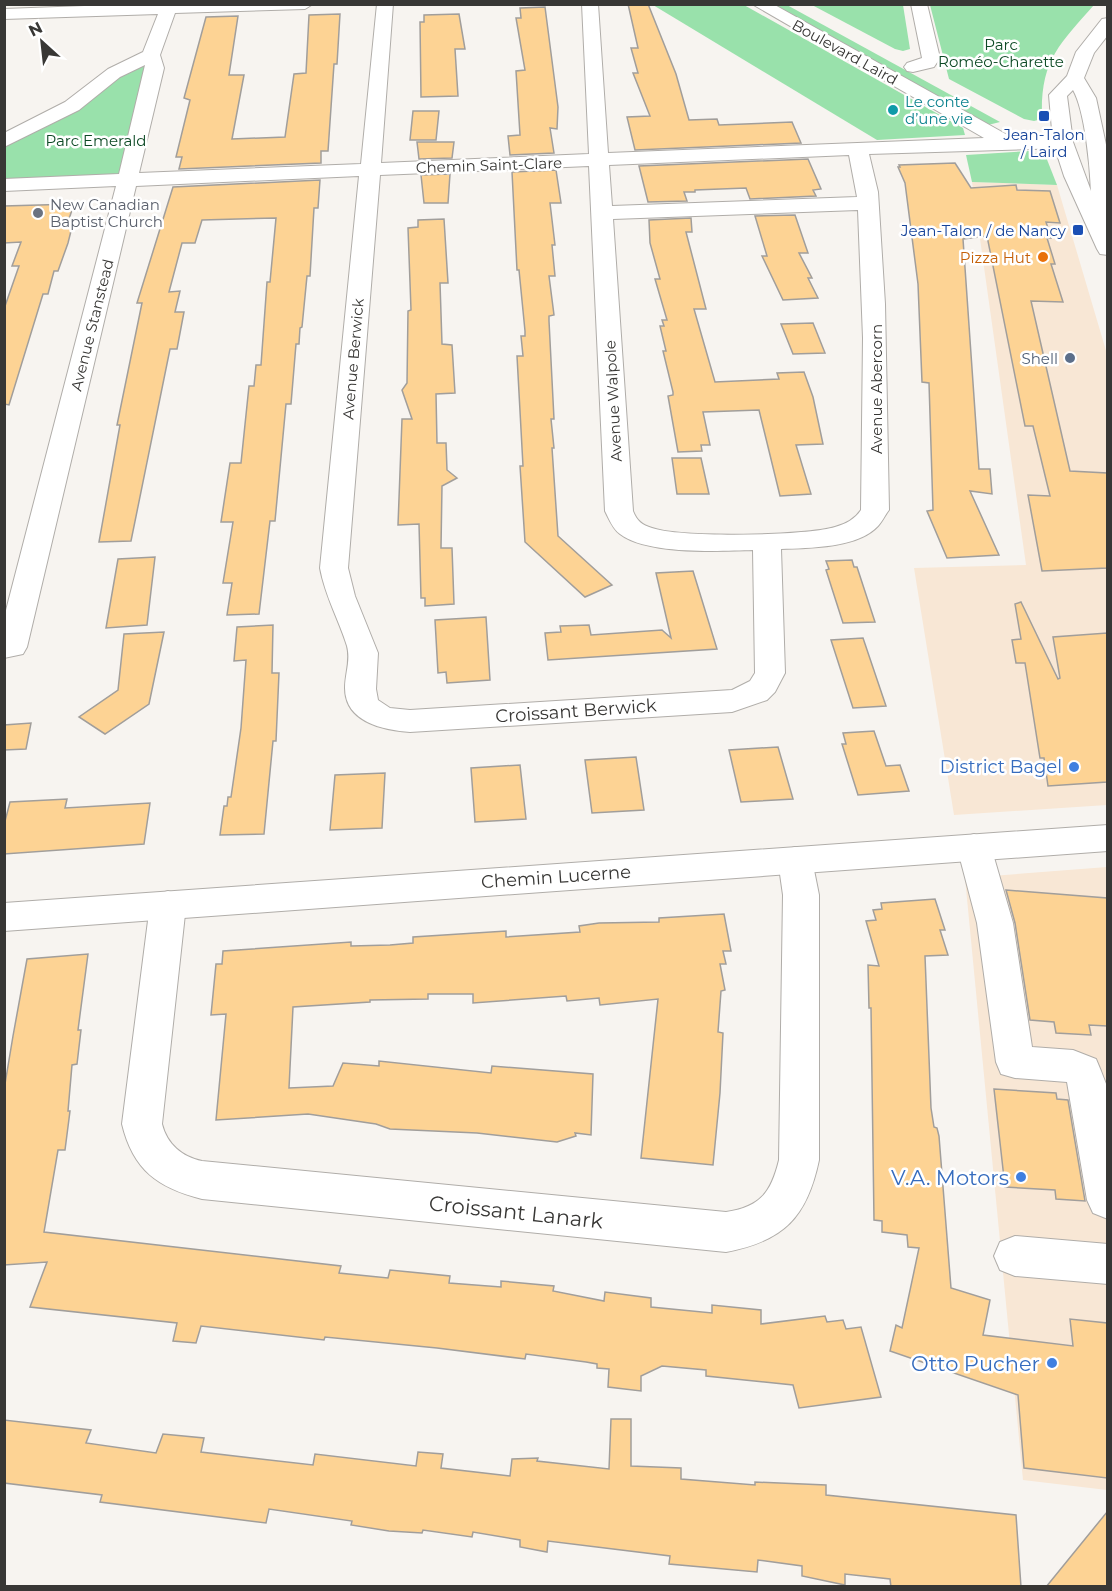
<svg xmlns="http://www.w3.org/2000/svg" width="1112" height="1591" font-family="Montserrat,sans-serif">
	<rect width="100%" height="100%" fill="#f7f4f0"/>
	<!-- commercial -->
	<g fill="#f8e7d5">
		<path d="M972,182L1057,185L1107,354V805L954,815L914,568L1026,565Z"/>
		<path d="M1107,867V1490L1023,1480L965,878Z"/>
	</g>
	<!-- green -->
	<g fill="#99e1ab">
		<path d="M653,5H744L963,128L965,135L877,140Z"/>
		<path d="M771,5H787L1000,122L988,125Z"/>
		<path d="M812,5H903L910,49L903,51L895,49Z"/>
		<path d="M930,5V4L1094,5C1058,46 1040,61 1042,119L1034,121L1024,119L949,79Z"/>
		<path d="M151,55L128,180L5,183V141Z"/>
		<path d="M1029,151L1046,157L1057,185L972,182L966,155Z"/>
	</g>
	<!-- building -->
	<g fill="#fdd394" stroke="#a19e9b" stroke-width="1.5">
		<path d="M628,4H648L676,74L689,120L717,119L719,125L792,122L801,143L635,150L627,117L650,116L633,73H638L631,48H638Z"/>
		<path d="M545,7L558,107L557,129L550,128L554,153L510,155L508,136L520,135L516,71L525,70L516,18H521L520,8Z"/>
		<path d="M340,14L337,64H334L328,151H321V163L179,169L182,157H176L190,100L184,98L206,17L238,16L229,75H244L232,139L285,137L294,74L306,73L309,15Z"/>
		<path d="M459,14L465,49H455L458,96L421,97L420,22H424V15Z"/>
		<path d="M413,111H439L436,140H410Z"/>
		<path d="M417,142H454L452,158L419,159Z"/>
		<path d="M808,159L821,189L813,190L816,196L750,199L746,188L695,190V192H684L687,201L648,202L639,166Z"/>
		<path d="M955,163L971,188L1016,185L1017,190L1050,191L1060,223L1046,222L1051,238H1047L1055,264H1051L1063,302L1031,301L1070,471L1107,473V568L1042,571L1028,495L1050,496L1033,426H1025L987,236L963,239L979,469H990L992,494L970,491L999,555L947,558L927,511L933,510L929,383L922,382L918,284L905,183L898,167H900L899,165Z"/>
		<path d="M556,170L561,203H550L555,245H552L555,276H549L554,315L549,316V321L554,419H551L554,448H552L558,536L612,585L585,597L525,542L520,466H523L517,356H523L521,336H525V331L519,270H517L512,172Z"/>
		<path d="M450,174L448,203H424L421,175Z"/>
		<path d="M320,180L318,208H314L310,276H307L302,327L300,328L299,344H296L291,404H286L275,521H270L259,614L227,615L232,583H223L233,522H221L230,463H241L249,386H254L256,365H261L267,282H270L276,218L202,220L195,243H182L169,292L180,291L175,312H184L177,349H170L131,541L99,542L120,425H117L142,303H137L173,187Z"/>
		<path d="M74,204L69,219H74L68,243L58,271H54L48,294H43L9,405L4,404V309L19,266H12L21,242L4,243V206Z"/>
		<path d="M795,215L808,253H799L812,278H808L818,298L783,300L762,256H767L755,216Z"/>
		<path d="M691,218L692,232H686L706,309H694L715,382L779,379L777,373L804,372L813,397L823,444L796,445L811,494L780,496L759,410L703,412L710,445H701L702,451L678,452L668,396L673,395V392L663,351H666L660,326H664L662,320H667L655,279H660L650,243L649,220Z"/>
		<path d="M444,219L448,283H440L442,344L452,345L455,393L436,394L437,443H446L447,470L457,478L442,486L441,548H452L454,604L425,606V598H421L419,524L398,525L402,419H412L402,390L407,383L408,311L411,310L408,228L418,227V220Z"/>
		<path d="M813,323L825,353L793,354L781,324Z"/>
		<path d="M672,458H701L709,494H677Z"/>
		<path d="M155,557L147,625L106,628L118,559Z"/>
		<path d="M852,560L854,567H857L875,622L843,623L826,570L829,569L826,561Z"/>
		<path d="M693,571L717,649L548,660L545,633L561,632L560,626L589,625L591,635L662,630L671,638L656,573Z"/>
		<path d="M1021,602L1058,679L1060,678L1053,637L1107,633V782L1048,786L1044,758H1040L1025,663H1016L1012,640L1021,639L1015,604Z"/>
		<path d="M486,617L490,680L447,683L446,672L438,673L435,620Z"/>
		<path d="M273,625L272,673H279L276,741H273L264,834L220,835L224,806H227L228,797H231L241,728L246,660L234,661L237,627Z"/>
		<path d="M164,632L149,704L105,734L79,717L118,690L124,634Z"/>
		<path d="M863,638L886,706L853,708L831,640Z"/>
		<path d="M31,723L26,749L4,750V725Z"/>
		<path d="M874,731L886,766L900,765L909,791L858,795L842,744H846L843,733Z"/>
		<path d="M778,747L793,799L741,802L729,750Z"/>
		<path d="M636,757L644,810L592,813L585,760Z"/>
		<path d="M520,765L526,819L475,822L471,768Z"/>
		<path d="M385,773L382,828L330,830L335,775Z"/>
		<path d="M67,799L65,808L150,803L144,844L4,854V825L10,802Z"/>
		<path d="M1006,890L1107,898V1026L1089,1025L1091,1035L1056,1033L1054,1022L1030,1020L1015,923Z"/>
		<path d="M935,899L945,930H940L948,955L925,956L931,1108L934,1127L937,1128L939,1136L951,1288L990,1300L983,1335L1073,1346L1070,1319L1107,1323V1478L1024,1468L1018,1395L890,1351L896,1325L902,1328L919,1248L908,1247L907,1235L882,1232V1221L874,1220L871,1008H869L868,965L879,966L866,921L876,920L873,910L882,909L881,903Z"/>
		<path d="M724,914L731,951H723L726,964H720L725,990L721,991L718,1032L723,1033L720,1093L713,1165L641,1158L658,999L600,1005L599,998L567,1001L566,996L473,1003V994H428V999L370,1000V1002L293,1007L289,1088L333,1086L343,1063L379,1066V1061L491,1073L492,1066L593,1074L591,1135L575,1133L576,1136L557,1142L477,1133L390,1129L376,1124L308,1114L216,1120L226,1014L211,1015L216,964H222L223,951L351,942V946L390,945L413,943V937L506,931V937L580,932L579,926L599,923L659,922V918Z"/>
		<path d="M88,954L78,1030H81L77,1064L72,1065L68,1111H70L65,1150H58L44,1232L341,1266L339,1273L388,1278L390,1270L450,1276L449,1283L501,1287V1281L554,1286L553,1291L604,1301L605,1292L651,1298V1307L712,1313V1305L761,1310V1324L825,1316L827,1322L843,1320L846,1329L861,1327L881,1397L799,1408L793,1385L706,1376V1370L662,1366L641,1376V1391L608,1387L609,1369L597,1368V1364L586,1362L526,1354L525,1359L437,1348L325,1337L324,1340L201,1326L196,1343L173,1341L177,1323L30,1307L47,1262L4,1265V1090L13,1036L27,959Z"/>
		<path d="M994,1089L1056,1093L1057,1099L1068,1100L1085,1201L1056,1199L1055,1190L1005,1187Z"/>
		<path d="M611,1419H631V1466L681,1468V1479L755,1485V1482L826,1485V1495L1016,1515L1021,1587H891L890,1579L845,1574V1585L802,1576V1566L758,1560L757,1572L669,1564L670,1556L548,1541L547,1552L520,1547V1540L473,1532L472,1537L423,1530L422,1533L389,1531L351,1525L352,1521L269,1509L266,1523L100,1502L102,1495L4,1483V1420L91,1430L86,1443L156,1453L163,1434L204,1438L201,1452L313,1465L315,1454L416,1466L418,1452L443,1454L441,1468L510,1476L512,1459L538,1458L537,1461L609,1469Z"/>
		<path d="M1107,1512V1587H1046Z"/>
	</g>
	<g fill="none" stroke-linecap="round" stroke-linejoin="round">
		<!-- minor casing -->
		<g stroke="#b0ada9" stroke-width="2">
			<g id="minor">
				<path d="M138,4H313L305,9L175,13L160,55L164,68L139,173L361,164L377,4H393L381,163L589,154L582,4H598L608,153L984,138L752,4H773L1011,137L1063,136L1070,138L1073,142L1070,146L1063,148L869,154L878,192L885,304L889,510C885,515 882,522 878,526C858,548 809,548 781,549L785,673L775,692L767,700L732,712L410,732C383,730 345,722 345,688C345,673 351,661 347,646C339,620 325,596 320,568L359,176L136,186L27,647L23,654L4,658V618L116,186L4,191V179L119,174L145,65L120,77L79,110L4,147V133L65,102L108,69L143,52L158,14L4,19V9ZM849,155L857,197L612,206L609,165ZM589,166L605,511C609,519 613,529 620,534C647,555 720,551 753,550L755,673L750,681L732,690L410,710L390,708L378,700L376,689L378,653L355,596L348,568L380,175ZM858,210L863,338L861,510C855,519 846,524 835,527C806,536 680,538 652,528C642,525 637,521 633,511L613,219Z"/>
				<path d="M911,4H927L940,58L934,67L913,72L907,71L904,67L907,63L922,58Z"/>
				<path d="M974,834L986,838L991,847L1013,923L1032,1047L1073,1050L1096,1059L1101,1071L1108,1089V1219L1093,1213L1087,1200L1067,1082L1015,1078L1001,1074L996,1062L977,923L957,847L962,838Z"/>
				<path d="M795,847L807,851L812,860L819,895V1160C807,1217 784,1241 726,1252L202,1199C158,1188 133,1170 122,1124L150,905L156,895L168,891L180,895L186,905L162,1124C167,1144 182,1157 202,1161L726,1212C760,1207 771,1193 779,1160L783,895L778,860L783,851Z"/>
				<path d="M1015,1236L1108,1244V1284L1015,1276L1000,1270L994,1256L1000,1242Z"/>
			</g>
		</g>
		<!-- major casing -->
		<g stroke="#b0ada9" stroke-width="2">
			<g id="major">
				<path d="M1108,18V35L1094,53L1084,78L1096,98L1108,154V255L1100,254L1097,249L1064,176L1053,142L1049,95L1067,76L1076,52L1102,19ZM1073,90C1085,111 1090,166 1091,191L1073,142L1067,96Z"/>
				<path d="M1108,825V851L4,931V903Z"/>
			</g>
		</g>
		<!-- minor -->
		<use href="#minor" fill="#fff" fill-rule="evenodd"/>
		<!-- major -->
		<use href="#major" fill="#fff" fill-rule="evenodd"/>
	</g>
	<!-- markers -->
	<circle fill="#0f9aa8" stroke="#fff" stroke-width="2" cx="893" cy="110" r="6"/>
	<g fill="#1a4fb4" stroke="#fff" stroke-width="2">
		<rect x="1038" y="110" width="12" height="12" rx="3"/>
		<rect x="1072" y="224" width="12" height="12" rx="3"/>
	</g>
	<circle fill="#6b7280" stroke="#fff" stroke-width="2" cx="38" cy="213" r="6"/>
	<circle fill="#e8710a" stroke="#fff" stroke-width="2" cx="1043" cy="257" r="6"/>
	<circle fill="#5c6f8a" stroke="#fff" stroke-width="2" cx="1070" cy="358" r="6"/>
	<g fill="#3f7fe0" stroke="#fff" stroke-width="2">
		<circle cx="1074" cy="767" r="6"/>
		<circle cx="1021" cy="1177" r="6"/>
		<circle cx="1052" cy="1363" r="6"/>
	</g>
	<g text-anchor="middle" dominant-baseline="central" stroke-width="5" stroke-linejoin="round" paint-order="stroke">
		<!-- far-park labels -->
		<g font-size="15" fill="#0d4a25" stroke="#fff">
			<text x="1001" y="44">Parc<tspan x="1001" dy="17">Roméo-Charette</tspan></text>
			<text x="96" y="140">Parc Emerald</text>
		</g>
		<!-- far-street labels -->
		<g font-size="15" fill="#383735" stroke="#fff">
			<text transform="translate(845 52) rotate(29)">Boulevard Laird</text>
			<text transform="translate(489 165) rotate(-2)">Chemin Saint-Clare</text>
			<text transform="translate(92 325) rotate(-76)">Avenue Stanstead</text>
			<text transform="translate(353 359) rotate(-85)">Avenue Berwick</text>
			<text transform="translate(876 389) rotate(-90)">Avenue Abercorn</text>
			<text transform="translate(613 401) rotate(-93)">Avenue Walpole</text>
		</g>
		<!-- far-culture labels -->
		<g font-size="15" fill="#0d838f" stroke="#fff" text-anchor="start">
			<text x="905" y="101">Le conte<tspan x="905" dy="17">d’une vie</tspan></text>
		</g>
		<!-- far-transit labels -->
		<g font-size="15" fill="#164399" stroke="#fff">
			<text x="1044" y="134">Jean-Talon<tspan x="1044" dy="17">/ Laird</tspan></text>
			<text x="1066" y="230" text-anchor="end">Jean-Talon / de Nancy</text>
		</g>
		<!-- far-worship labels -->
		<g font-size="15" fill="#5b616d" stroke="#fff" text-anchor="start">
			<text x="50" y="204">New Canadian<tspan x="50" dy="17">Baptist Church</tspan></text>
		</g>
		<!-- far-food labels -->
		<g font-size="15" fill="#c56008" stroke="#fff" text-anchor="end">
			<text x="1031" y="257">Pizza Hut</text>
		</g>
		<!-- far-service labels -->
		<g font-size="15" fill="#4e5e75" stroke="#fff" text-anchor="end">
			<text x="1058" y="358">Shell</text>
		</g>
		<!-- street labels -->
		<g font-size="18" fill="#383735" stroke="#fff">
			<text transform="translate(576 711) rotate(-4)">Croissant Berwick</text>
			<text transform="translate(556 877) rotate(-4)">Chemin Lucerne</text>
		</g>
		<!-- shop labels -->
		<g font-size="18" fill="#366cbe" stroke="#fff" text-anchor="end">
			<text x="1062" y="767">District Bagel</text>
		</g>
		<!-- near-shop labels -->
		<g font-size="21" fill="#366cbe" stroke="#fff" text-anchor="end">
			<text x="1009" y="1177">V.A. Motors</text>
			<text x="1040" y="1363">Otto Pucher</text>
		</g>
		<!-- near-street labels -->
		<g font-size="21" fill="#383735" stroke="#fff">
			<text transform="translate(516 1212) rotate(6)">Croissant Lanark</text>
		</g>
	</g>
	<!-- border -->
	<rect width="1112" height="1591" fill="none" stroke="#383735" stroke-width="12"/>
	<!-- north arrow -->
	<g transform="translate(42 42) rotate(333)" stroke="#ffffff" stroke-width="4.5" paint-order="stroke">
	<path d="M0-4.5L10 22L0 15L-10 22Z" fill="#383735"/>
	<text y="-9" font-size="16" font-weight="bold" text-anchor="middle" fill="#383735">N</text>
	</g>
</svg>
